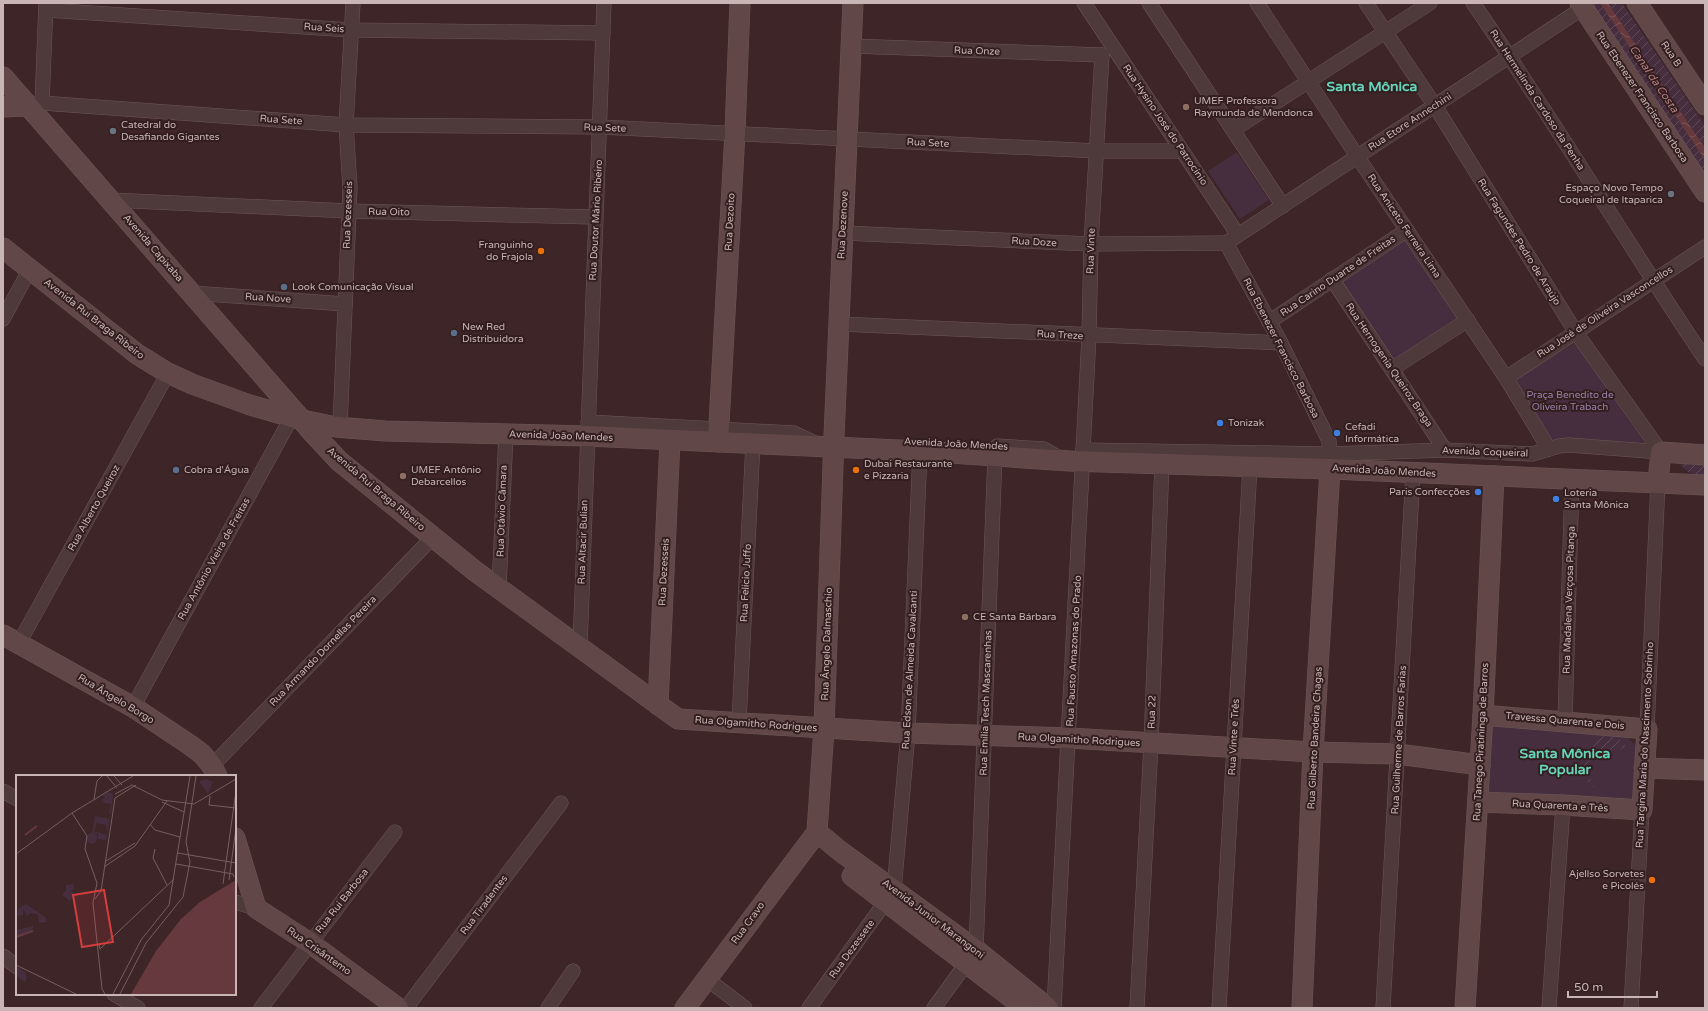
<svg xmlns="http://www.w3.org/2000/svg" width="1708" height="1011" font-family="'Varela Round',sans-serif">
	<defs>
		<pattern id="garden-furrows" width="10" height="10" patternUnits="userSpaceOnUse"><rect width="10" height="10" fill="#462e3e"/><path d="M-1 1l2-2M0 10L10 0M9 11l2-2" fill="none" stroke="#5f4a58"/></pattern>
		<pattern id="water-waves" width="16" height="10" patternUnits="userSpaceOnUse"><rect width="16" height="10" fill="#65393d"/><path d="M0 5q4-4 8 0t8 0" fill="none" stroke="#7a5357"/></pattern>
	</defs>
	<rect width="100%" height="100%" fill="#3e2527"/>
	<!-- green -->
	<g fill="#462e3e">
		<path d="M1237,152L1269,200L1240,219L1208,171Z"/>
		<path d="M1406,239L1458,318L1394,361L1342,281Z"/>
		<path d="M1575,343L1646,445L1552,440L1514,379Z"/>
		<path d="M1493,724L1625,735L1635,744L1638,751L1639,790L1632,801L1490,796L1485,786L1489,730Z"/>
	</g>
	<!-- garden -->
	<g fill="url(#garden-furrows)">
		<path d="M1588,3H1600L1705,160V179Z"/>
		<path d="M1608,3H1622L1705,126V148Z"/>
		<path d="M1679,460L1689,461V465H1705V475C1692,474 1684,473 1679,460Z"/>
		<path d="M1604,736L1619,738L1627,748C1601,749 1578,762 1596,790C1576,774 1580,746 1604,736Z"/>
	</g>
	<!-- water -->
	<path fill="url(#water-waves)" d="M1600,3H1608L1705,148V160Z"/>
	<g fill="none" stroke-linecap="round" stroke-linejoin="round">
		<!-- street casing -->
		<g stroke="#6c5758" stroke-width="15">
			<g id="street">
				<path d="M1084,3L1238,235"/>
				<path d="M1149,3L1283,206"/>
				<path d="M1257,3L1357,156L1506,378L1549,449"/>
				<path d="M1366,3L1435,106L1575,331L1661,452"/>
				<path d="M1473,3C1554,120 1626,242 1705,359"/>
				<path d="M46,10L351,30L603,33"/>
				<path d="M851,46L1102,55"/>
				<path d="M42,103L46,3"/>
				<path d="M28,106L42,103L346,125L600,127L1097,151H1182"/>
				<path d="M1233,130L1430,3"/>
				<path d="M111,200L349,211L595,217"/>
				<path d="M843,233L1091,244L1226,243"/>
				<path d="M1226,243L1583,8"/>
				<path d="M1226,243L1281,343L1329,441L1330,464"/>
				<path d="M1332,279L1445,450"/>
				<path d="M192,293L345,304"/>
				<path d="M3,319L30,269"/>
				<path d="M1269,322L1407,230"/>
				<path d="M839,324L1281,343"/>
				<path d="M1392,369L1468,320"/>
				<path d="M1506,378L1705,247"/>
				<path d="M588,422L794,433L817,444"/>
				<path d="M340,427L350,188L346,125L353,3"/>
				<path d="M997,446L1044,449L1061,459"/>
				<path d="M1083,450L1330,454L1445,450L1532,454L1559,446L1569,445L1661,452"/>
				<path d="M499,588L506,434"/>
				<path d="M19,643L168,373"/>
				<path d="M580,647L604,3"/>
				<path d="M133,707L295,411"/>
				<path d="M1565,721L1572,479"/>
				<path d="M739,722L753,443"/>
				<path d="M1647,729L1658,482"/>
				<path d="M212,766L433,537"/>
				<path d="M3,791L17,799"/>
				<path d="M235,902L256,908"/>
				<path d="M3,956L17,967"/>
				<path d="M707,979L745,1008"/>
				<path d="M114,994L138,1008"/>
				<path d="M261,1008L395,832"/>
				<path d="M406,1008L561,803"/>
				<path d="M548,1008L573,971"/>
				<path d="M809,1008L894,890L908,733L920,451"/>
				<path d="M934,1008L976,950L995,455"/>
				<path d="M1054,1008L1089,336L1091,244L1102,55"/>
				<path d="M1137,1008L1151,744L1162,463"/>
				<path d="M1219,1008L1250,467"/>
				<path d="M1383,1008L1413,473"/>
				<path d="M1549,1008L1563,805"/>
				<path d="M1631,1008L1642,810"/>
			</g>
		</g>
		<!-- secondary casing -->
		<g stroke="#6c5758" stroke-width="21">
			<g id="secondary">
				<path d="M1580,3L1705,192"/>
				<path d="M1637,3L1705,105"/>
				<path d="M3,77L313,433L339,461L475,571L678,719L908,733L1069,738L1313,752L1398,754L1480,765"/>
				<path d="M3,107L28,106"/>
				<path d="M3,248L137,354L166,372L192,384L250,405L302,420L336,427L385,431L587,436L920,451L1070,461L1330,469L1705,485"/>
				<path d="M718,442L735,132L740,3"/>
				<path d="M1658,482L1661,452L1705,455"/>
				<path d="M3,635L133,707L190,745L202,754L212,766L217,776"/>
				<path d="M658,705L670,440"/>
				<path d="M1644,768L1705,770"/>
				<path d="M1478,802L1563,805L1642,810L1647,729L1483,715"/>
				<path d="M817,832L840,851L976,950L1048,1008"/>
				<path d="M235,838L256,908L310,943L398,1008"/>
				<path d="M852,876L1025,1008"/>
				<path d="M685,1008L817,832L824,728L834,436L853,3"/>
				<path d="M1302,1008L1313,752L1330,469"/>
				<path d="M1465,1008L1483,715L1494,476"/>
			</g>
		</g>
		<!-- street -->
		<use href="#street" stroke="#4e393b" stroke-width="14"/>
		<!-- secondary -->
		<use href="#secondary" stroke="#614748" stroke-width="20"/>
	</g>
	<!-- markers -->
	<g fill="#8d6e63" stroke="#331e1f" stroke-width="1.5">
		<circle cx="1186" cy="107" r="4"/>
		<circle cx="403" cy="476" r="4"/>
		<circle cx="965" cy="617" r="4"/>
	</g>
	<g fill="#6b7280" stroke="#331e1f" stroke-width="1.5">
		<circle cx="113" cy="131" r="4"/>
		<circle cx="1671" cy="194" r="4"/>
	</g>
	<g fill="#e8710a" stroke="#331e1f" stroke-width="1.5">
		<circle cx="541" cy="251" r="4"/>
		<circle cx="856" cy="470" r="4"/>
		<circle cx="1652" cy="880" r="4"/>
	</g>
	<g fill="#5c6f8a" stroke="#331e1f" stroke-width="1.5">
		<circle cx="284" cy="287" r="4"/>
		<circle cx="454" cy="333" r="4"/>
		<circle cx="176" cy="470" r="4"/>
	</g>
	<g fill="#3f7fe0" stroke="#331e1f" stroke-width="1.5">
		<circle cx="1220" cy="423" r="4"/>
		<circle cx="1337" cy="433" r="4"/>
		<circle cx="1478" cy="492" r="4"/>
		<circle cx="1556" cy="499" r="4"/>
	</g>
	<g text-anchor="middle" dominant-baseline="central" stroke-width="4" stroke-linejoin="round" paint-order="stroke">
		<!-- street labels -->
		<g font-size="10" fill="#c9b5b6" stroke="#331e1f">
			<text transform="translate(324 28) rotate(4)">Rua Seis</text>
			<text transform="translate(977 51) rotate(2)">Rua Onze</text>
			<text transform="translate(1671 54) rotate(56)">Rua B</text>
			<text transform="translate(1642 97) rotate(56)">Rua Ebenezer Francisco Barbosa</text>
			<text transform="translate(1537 100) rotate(57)">Rua Hermelinda Cardoso da Penha</text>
			<text transform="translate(281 120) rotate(4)">Rua Sete</text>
			<text transform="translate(1410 122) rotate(-33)">Rua Etore Annechini</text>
			<text transform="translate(1165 125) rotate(56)">Rua Hysino José do Patrocínio</text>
			<text transform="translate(605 128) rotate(2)">Rua Sete</text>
			<text transform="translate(928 143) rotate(3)">Rua Sete</text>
			<text transform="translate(389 212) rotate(1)">Rua Oito</text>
			<text transform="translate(348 215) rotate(-88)">Rua Dezesseis</text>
			<text transform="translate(596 220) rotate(-87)">Rua Doutor Mário Ribeiro</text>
			<text transform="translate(730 222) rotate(-87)">Rua Dezoito</text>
			<text transform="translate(843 225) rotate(-87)">Rua Dezenove</text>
			<text transform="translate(1404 226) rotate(56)">Rua Aniceto Ferreira Lima</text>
			<text transform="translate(1034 242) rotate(3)">Rua Doze</text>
			<text transform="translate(1519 242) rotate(58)">Rua Fagundes Pedro de Araújo</text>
			<text transform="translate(153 248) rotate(49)">Avenida Capixaba</text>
			<text transform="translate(1091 251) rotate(-88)">Rua Vinte</text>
			<text transform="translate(1338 276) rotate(-34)">Rua Carino Duarte de Freitas</text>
			<text transform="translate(268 298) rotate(4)">Rua Nove</text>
			<text transform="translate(1605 312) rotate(-33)">Rua José de Oliveira Vasconcellos</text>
			<text transform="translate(94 319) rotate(38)">Avenida Rui Braga Ribeiro</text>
			<text transform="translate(1060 335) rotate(3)">Rua Treze</text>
			<text transform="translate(1281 348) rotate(63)">Rua Ebenezer Francisco Barbosa</text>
			<text transform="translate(1389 365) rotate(56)">Rua Hernogenia Queiroz Braga</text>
			<text transform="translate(561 436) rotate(2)">Avenida João Mendes</text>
			<text transform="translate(956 444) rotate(3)">Avenida João Mendes</text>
			<text transform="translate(1485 452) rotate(2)">Avenida Coqueiral</text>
			<text transform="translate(1384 471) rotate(3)">Avenida João Mendes</text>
			<text transform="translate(376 489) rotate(40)">Avenida Rui Braga Ribeiro</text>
			<text transform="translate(94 508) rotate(-61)">Rua Alberto Queiroz</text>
			<text transform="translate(502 511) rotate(-88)">Rua Otávio Câmara</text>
			<text transform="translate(583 542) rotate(-88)">Rua Altacir Bulian</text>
			<text transform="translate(214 559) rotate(-61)">Rua Antônio Vieira de Freitas</text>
			<text transform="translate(664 572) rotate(-87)">Rua Dezesseis</text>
			<text transform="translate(746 583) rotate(-87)">Rua Felício Juffo</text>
			<text transform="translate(1569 600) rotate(-88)">Rua Madalena Verçosa Pitanga</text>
			<text transform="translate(827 644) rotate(-88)">Rua Ângelo Dalmaschio</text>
			<text transform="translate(323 651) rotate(-46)">Rua Armando Dornellas Pereira</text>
			<text transform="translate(1074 651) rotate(-87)">Rua Fausto Amazonas do Prado</text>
			<text transform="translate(910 670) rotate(-87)">Rua Edson de Almeida Cavalcanti</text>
			<text transform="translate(116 699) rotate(31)">Rua Ângelo Borgo</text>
			<text transform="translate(986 703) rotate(-88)">Rua Emília Tesch Mascarenhas</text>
			<text transform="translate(1152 712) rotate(-88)">Rua 22</text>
			<text transform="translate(1565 721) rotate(5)">Travessa Quarenta e Dois</text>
			<text transform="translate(756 724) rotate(4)">Rua Olgamitho Rodrigues</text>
			<text transform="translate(1234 737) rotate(-87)">Rua Vinte e Três</text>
			<text transform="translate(1315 738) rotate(-87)">Rua Gilberto Bandeira Chagas</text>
			<text transform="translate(1079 740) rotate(3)">Rua Olgamitho Rodrigues</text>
			<text transform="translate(1399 740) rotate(-87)">Rua Guilherme de Barros Farias</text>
			<text transform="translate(1481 742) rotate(-87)">Rua Tanego Piratininga de Barros</text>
			<text transform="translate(1645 745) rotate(-87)">Rua Targina Maria do Nascimento Sobrinho</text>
			<text transform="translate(1560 806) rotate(3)">Rua Quarenta e Três</text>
			<text transform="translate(342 901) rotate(-52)">Rua Rui Barbosa</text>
			<text transform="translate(484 905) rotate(-53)">Rua Tiradentes</text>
			<text transform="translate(933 919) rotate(37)">Avenida Junior Marangoni</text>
			<text transform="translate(748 923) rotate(-54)">Rua Cravo</text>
			<text transform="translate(852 949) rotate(-54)">Rua Dezessete</text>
			<text transform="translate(319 951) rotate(35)">Rua Crisântemo</text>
		</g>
		<!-- poi labels -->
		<g font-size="10" fill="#c9b5b6" stroke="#331e1f" text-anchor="start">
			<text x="1194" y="101">UMEF Professora<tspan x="1194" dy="12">Raymunda de Mendonca</tspan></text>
			<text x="121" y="125">Catedral do<tspan x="121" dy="12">Desafiando Gigantes</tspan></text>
			<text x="1663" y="188" text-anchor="end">Espaço Novo Tempo<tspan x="1663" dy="12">Coqueiral de Itaparica</tspan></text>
			<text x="533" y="245" text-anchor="end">Franguinho<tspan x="533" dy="12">do Frajola</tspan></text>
			<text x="292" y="287">Look Comunicação Visual</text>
			<text x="462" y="327">New Red<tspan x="462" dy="12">Distribuidora</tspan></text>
			<text x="1228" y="423">Tonizak</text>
			<text x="1345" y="427">Cefadi<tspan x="1345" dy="12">Informática</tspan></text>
			<text x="864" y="464">Dubai Restaurante<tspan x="864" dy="12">e Pizzaria</tspan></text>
			<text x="184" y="470">Cobra d'Água</text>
			<text x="411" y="470">UMEF Antônio<tspan x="411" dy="12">Debarcellos</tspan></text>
			<text x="1470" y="492" text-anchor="end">Paris Confecções</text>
			<text x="1564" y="493">Loteria<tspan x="1564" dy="12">Santa Mônica</tspan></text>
			<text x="973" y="617">CE Santa Bárbara</text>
			<text x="1644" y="874" text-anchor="end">Ajellso Sorvetes<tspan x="1644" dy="12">e Picolés</tspan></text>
		</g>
		<!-- park labels -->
		<g font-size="10" fill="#9882a9" stroke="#331e1f">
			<text x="1570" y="395">Praça Benedito de<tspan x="1570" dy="12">Oliveira Trabach</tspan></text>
		</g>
		<!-- water labels -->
		<g font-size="11" font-style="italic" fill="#b17c82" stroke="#331e1f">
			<text transform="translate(1654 79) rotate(56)">Canal da Costa</text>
		</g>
		<!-- district labels -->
		<g font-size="14" font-weight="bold" fill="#65d4b9" stroke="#331e1f">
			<text x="1372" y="86">Santa Mônica</text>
			<text x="1565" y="753">Santa Mônica<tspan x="1565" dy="16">Popular</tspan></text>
		</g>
	</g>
	<!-- overview -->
	<g transform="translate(16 775)">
		<rect width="220" height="220" fill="#3e2527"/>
		<path d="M92,17L97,19L95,39L93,38L95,29L88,28L86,24L89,23L87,20ZM79,41L94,44L91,58L90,50L81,48L78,56L91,60L90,65L82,64V59L76,58ZM0,191L9,197L11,202L9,207L0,201Z" fill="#462e3e"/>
		<path d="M190,4L197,7L192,19L184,8V6ZM57,109L58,113L54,117H58L54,126L46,120L50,115V110ZM10,129L29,142L31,147L23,148L22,139L14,138L12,142L7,134V140L1,141L2,134ZM18,151L15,157L0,162V155Z" fill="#462e3e"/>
		<path d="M70.5 63a5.5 5.5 0 1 1 11 0a5.5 5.5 0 1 1-11 0Z" fill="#462e3e"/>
		<path d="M220,105V219H115L140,176L165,144L184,127Z" fill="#65393d"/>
		<path fill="none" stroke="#65393d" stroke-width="2" d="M9,60L21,51M0,162L17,156"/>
		<path fill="none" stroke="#765f60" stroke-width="1" d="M91,1L101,13M98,1L106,10M99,19L116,10L146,25L178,29L220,4M194,21L193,30L220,33M99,23L120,10M78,24L81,6L86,1M146,27L168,37M56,38L71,61L69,74L81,108L77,128L86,214L89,219M134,49L139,55L164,62M139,74L137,83L151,110M162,78L220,88M0,79L56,38L117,1M90,86L119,68M160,89L217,99L218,102M88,92L119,71L151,26M213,105L220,53M207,109L220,16M79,124L85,116L99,23M83,170L84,174L158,104M0,190L60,219M97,219L125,165L153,130L174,1M104,219L130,168L167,122L174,87L170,67L180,1"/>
		<path fill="#d43d3d" fill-opacity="0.15" stroke="#d43d3d" stroke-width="2" d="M88,115L97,167L66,172L57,120Z"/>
		<rect width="220" height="220" fill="none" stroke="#c9b5b6" stroke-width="2"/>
	</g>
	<!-- border -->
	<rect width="1708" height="1011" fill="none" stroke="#c9b5b6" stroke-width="8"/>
	<!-- scale -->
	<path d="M1568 991v6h89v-6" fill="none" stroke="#c9b5b6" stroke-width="2"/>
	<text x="1574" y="991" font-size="12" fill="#c9b5b6" stroke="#331e1f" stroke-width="3" paint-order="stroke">50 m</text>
</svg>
